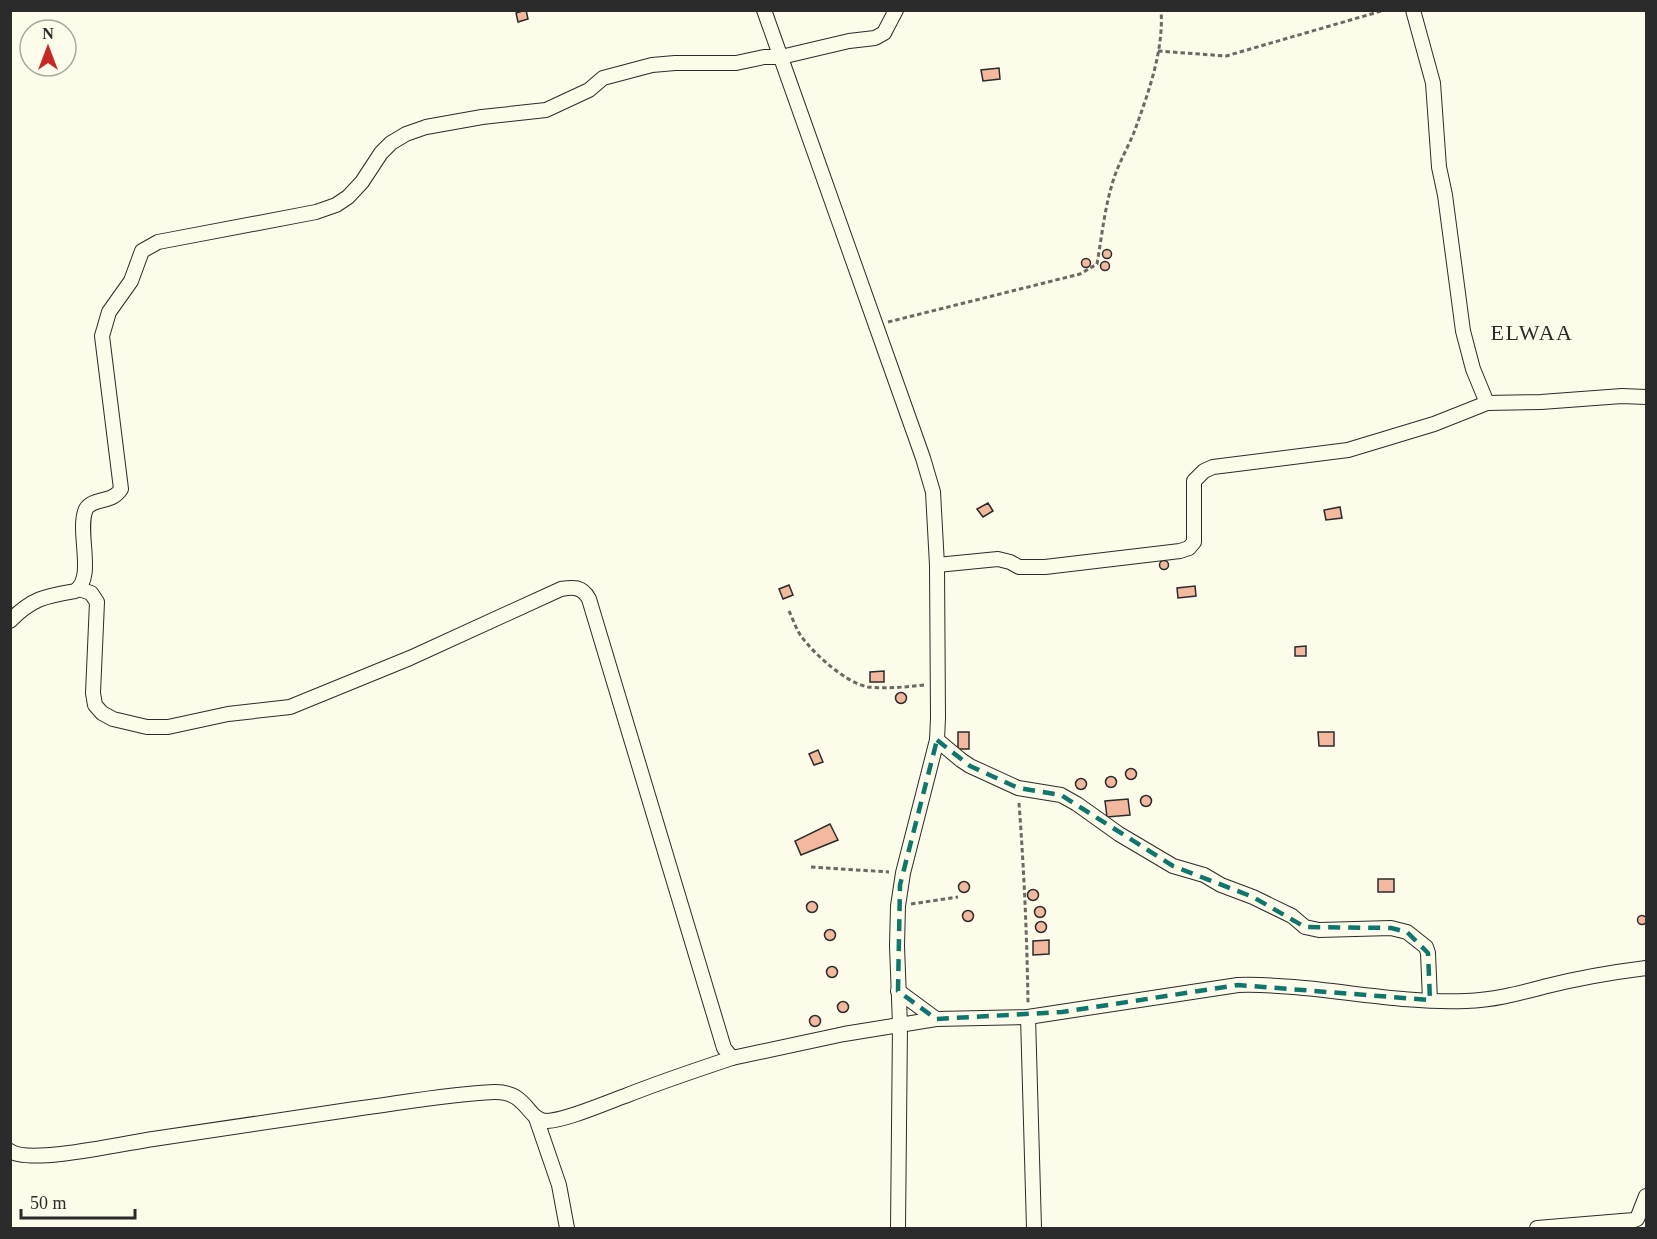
<svg xmlns="http://www.w3.org/2000/svg" width="1657" height="1239" font-family="Georgia,serif">
	<rect width="100%" height="100%" fill="#fdfbea"/>
	<!-- building -->
	<g fill="#f2b8a0" stroke="#2b2b2b" stroke-width="1.5">
		<path d="M526,10L528,19L518,22L516,13Z"/>
		<path d="M999,68L1000,79L983,81L981,70Z"/>
		<circle cx="1107" cy="254" r="4.5"/>
		<circle cx="1086" cy="263" r="4.5"/>
		<circle cx="1105" cy="266" r="4.5"/>
		<path d="M988,503L993,511L983,517L977,509Z"/>
		<path d="M1340,507L1342,518L1326,520L1324,510Z"/>
		<circle cx="1164" cy="565" r="4.5"/>
		<path d="M789,585L793,595L783,599L779,589Z"/>
		<path d="M1195,586L1196,596L1178,598L1177,588Z"/>
		<path d="M1306,646V656H1295V647Z"/>
		<path d="M884,671V682H870V672Z"/>
		<circle cx="901" cy="698" r="5.5"/>
		<rect x="958" y="732" width="11" height="17"/>
		<path d="M1318,732H1334V746H1319Z"/>
		<path d="M818,750L823,762L814,765L809,754Z"/>
		<circle cx="1131" cy="774" r="5.5"/>
		<circle cx="1111" cy="782" r="5.5"/>
		<circle cx="1081" cy="784" r="5.5"/>
		<circle cx="1146" cy="801" r="5.5"/>
		<path d="M1128,799L1130,815L1107,817L1105,801Z"/>
		<path d="M830,824L838,840L801,855L795,841Z"/>
		<rect x="1378" y="879" width="16" height="13"/>
		<circle cx="964" cy="887" r="5.5"/>
		<circle cx="1033" cy="895" r="5.5"/>
		<circle cx="812" cy="907" r="5.5"/>
		<circle cx="1040" cy="912" r="5.5"/>
		<circle cx="968" cy="916" r="5.5"/>
		<circle cx="1642" cy="920" r="4.5"/>
		<circle cx="1041" cy="927" r="5.5"/>
		<circle cx="830" cy="935" r="5.5"/>
		<path d="M1049,940V954L1033,955V941Z"/>
		<circle cx="832" cy="972" r="5.5"/>
		<circle cx="843" cy="1007" r="5.5"/>
		<circle cx="815" cy="1021" r="5.5"/>
	</g>
	<g fill="none" stroke-linecap="round" stroke-linejoin="round">
		<!-- minor casing -->
		<g stroke="#2b2b2b" stroke-width="16">
			<g id="minor">
				<path d="M764,10L923,458L933,492L937,565L938,718L937,740L903,873L898,906L897,946L900,1025L898,1228"/>
				<path d="M1413,10L1433,83L1439,167L1445,195L1463,331L1473,369L1487,403"/>
				<path d="M937,565L998,559L1010,562L1019,567H1045L1180,551L1189,548L1194,542V481L1204,471L1213,467L1348,450L1434,424L1487,403L1541,402L1622,396L1646,397"/>
				<path d="M79,589L91,593L97,602L93,693L95,705L102,713L113,719L147,727H168L228,714L290,707L410,658L561,589C573,587 582,586 589,599L724,1048L732,1058L844,1034L936,1019L1028,1017L1238,985C1314,983 1390,1004 1466,1001C1495,1000 1520,993 1547,986C1579,978 1614,972 1646,968"/>
				<path d="M10,621C32,598 46,596 75,591C96,578 76,531 86,509C93,497 112,504 121,489L102,336L109,312L131,281L142,251L158,242L316,212L336,205L348,197L362,182L381,153L391,143L406,134L426,127L482,117L546,110L589,90L603,78L652,65L675,63H736L764,57H781L849,41L875,38L884,33L896,10"/>
				<path d="M937,740L961,760L970,766L1018,788L1061,795L1077,804L1119,834L1173,866L1204,875L1221,885L1253,897L1292,916L1305,927L1319,930L1391,928L1407,932L1426,947L1428,953L1430,1000"/>
				<path d="M898,991L936,1019"/>
				<path d="M1028,1017L1034,1228"/>
				<path d="M536,1118L559,1185L567,1228"/>
				<path d="M10,1151C30,1165 125,1143 153,1139C220,1129 287,1119 355,1109C401,1103 448,1094 494,1092C528,1091 527,1121 547,1121C567,1120 605,1103 625,1096C660,1082 696,1070 732,1058"/>
				<path d="M1537,1228L1634,1220L1637,1219L1646,1196"/>
			</g>
		</g>
		<!-- path -->
		<g stroke="#6a6964" stroke-width="3" stroke-dasharray="4.5 3" stroke-linecap="butt">
			<path d="M1158,51L1226,56L1385,10"/>
			<path d="M888,322L1080,274L1097,264C1102,235 1105,205 1114,178C1120,160 1130,144 1136,127C1149,91 1164,49 1161,10"/>
			<path d="M789,611C793,619 796,629 801,636C814,654 846,683 868,687C886,689 905,687 924,685"/>
			<path d="M1019,803C1024,870 1027,936 1028,1003"/>
			<path d="M811,867L889,872"/>
			<path d="M911,904L958,897"/>
		</g>
		<!-- minor -->
		<use href="#minor" stroke="#fdfbea" stroke-width="14"/>
	</g>
	<!-- marked area -->
	<path fill="none" stroke="#0f766e" stroke-width="4.5" stroke-dasharray="12 8" stroke-linejoin="round" d="M937,740L970,766L1018,788L1061,795L1173,866L1253,897L1305,927L1391,928L1407,932L1428,953L1430,1000L1238,985L1062,1012L936,1019L898,991L900,885Z"/>
	<g text-anchor="middle" dominant-baseline="central" stroke-width="4.5" stroke-linejoin="round" paint-order="stroke">
		<!-- quarter labels -->
		<g font-size="22" letter-spacing="1.5" fill="#2b2b2b" stroke="#fdfbea">
			<text x="1532" y="332">ELWAA</text>
		</g>
	</g>
	<!-- border -->
	<rect width="1657" height="1239" fill="none" stroke="#2b2b2b" stroke-width="24"/>
	<!-- north arrow -->
	<g transform="translate(48 48)"><circle r="28" fill="#fdfbea" stroke="#a9a89e" stroke-width="1.5"/>
	<path d="M0-4.5L10 22L0 15L-10 22Z" fill="#c62828"/>
	<text y="-9" font-size="16" font-weight="bold" text-anchor="middle" fill="#2b2b2b">N</text>
	</g>
	<!-- scale -->
	<path d="M21 1209v9h114v-9" fill="none" stroke="#2b2b2b" stroke-width="3"/>
	<text x="30" y="1209" font-size="18" fill="#2b2b2b" stroke="#fdfbea" stroke-width="4.5" paint-order="stroke">50 m</text>
</svg>
